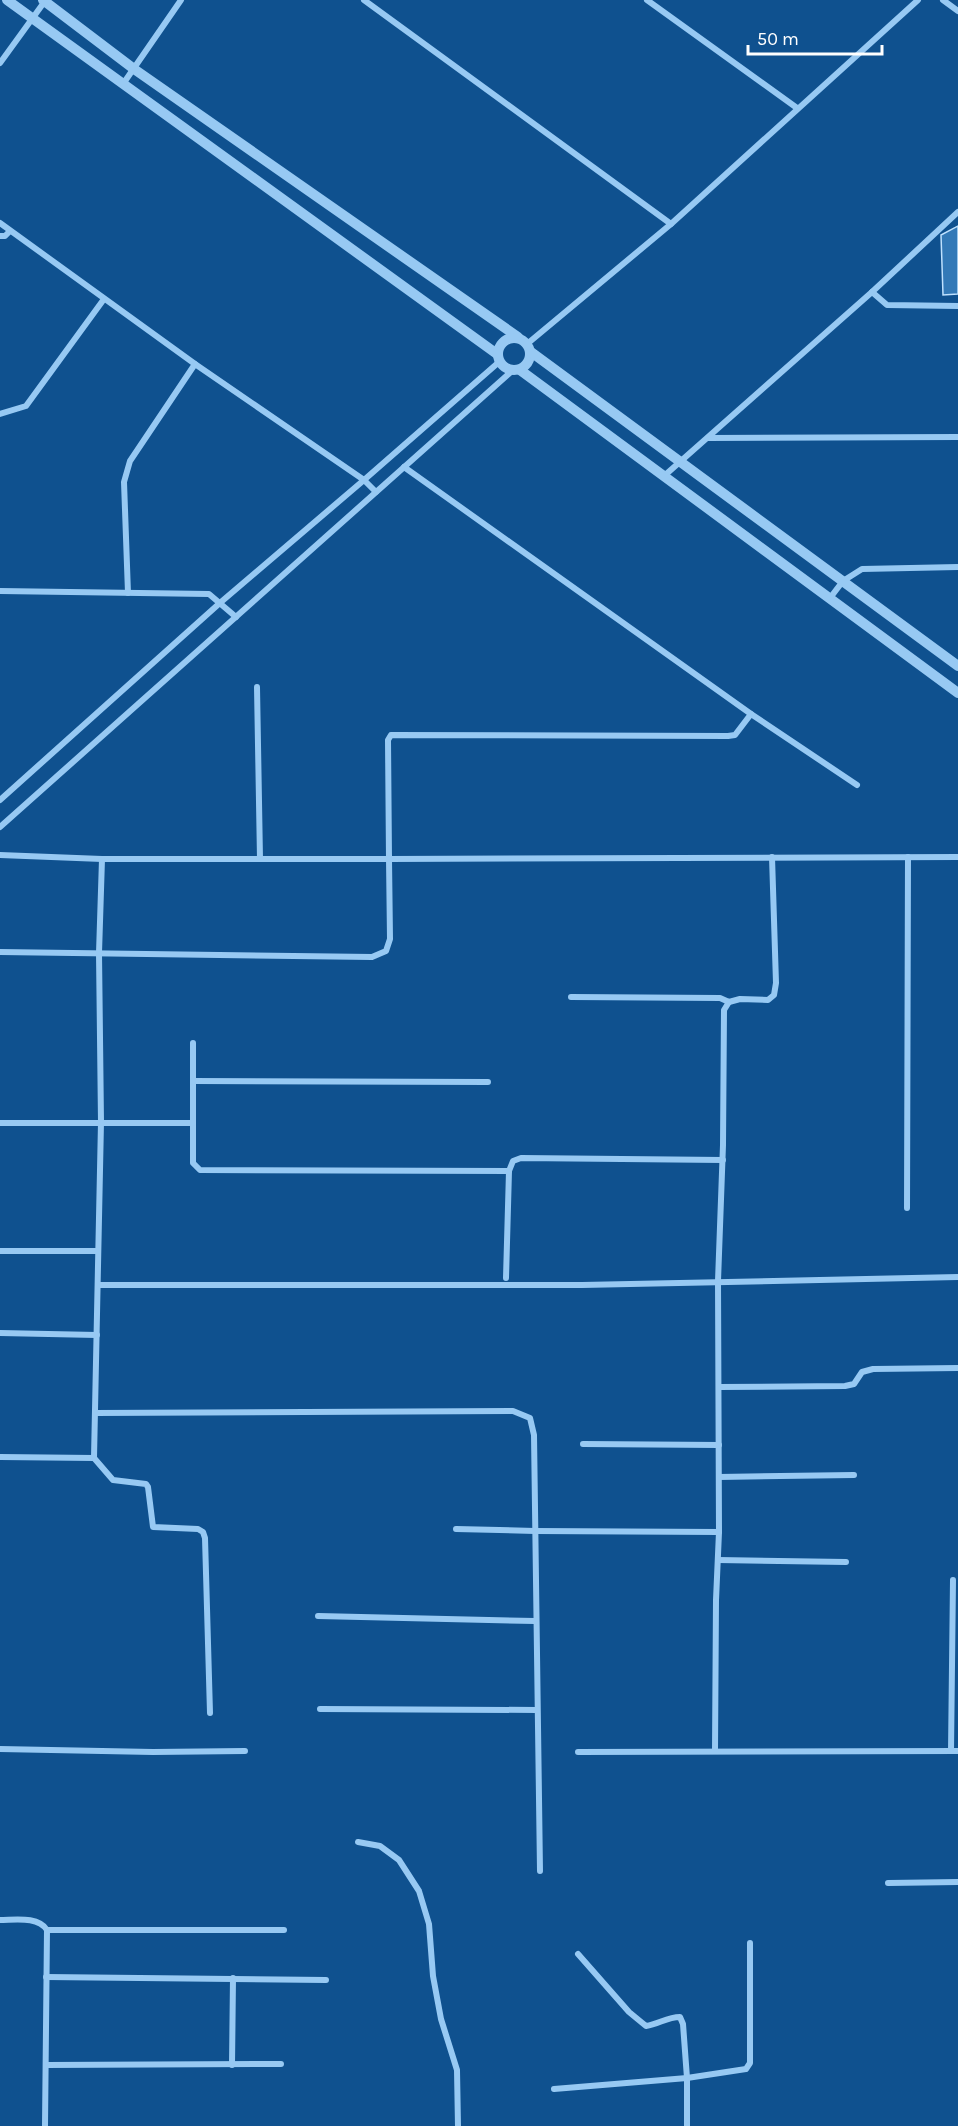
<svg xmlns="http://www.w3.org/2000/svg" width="958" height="2126" font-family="Karla,sans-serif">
	<rect width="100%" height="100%" fill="#0f518f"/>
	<!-- building -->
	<path fill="#3379b7" stroke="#bfe1fe" stroke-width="1.5" d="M958,226V294L943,295L941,235Z"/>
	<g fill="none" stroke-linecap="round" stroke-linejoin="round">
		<!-- minor -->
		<g stroke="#97c9f3" stroke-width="6">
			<path d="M364,0L671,224"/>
			<path d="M647,0L797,108"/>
			<path d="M943,0L958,11"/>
			<path d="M0,63L45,1"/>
			<path d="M123,84L181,0"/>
			<path d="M0,223L195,364L364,480L376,492"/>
			<path d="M0,236H5L10,231"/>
			<path d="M872,292L887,305L958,306"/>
			<path d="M527,344L671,224L918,0"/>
			<path d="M0,414L26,406L104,299"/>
			<path d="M708,438L958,437"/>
			<path d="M404,467L751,714L857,785"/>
			<path d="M664,476L872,292L958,212"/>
			<path d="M0,591L209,594L236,617"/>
			<path d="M128,593L124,482L130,461L195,364"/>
			<path d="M830,598L843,581L862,569L958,567"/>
			<path d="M257,687L260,859"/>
			<path d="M751,714L735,735L728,736L391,735L388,740L389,859L958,857"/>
			<path d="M0,800L221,602L364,480L499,362"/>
			<path d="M0,827L512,371"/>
			<path d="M0,855L102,859H389L390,939L386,951L372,957L0,952"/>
			<path d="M571,997L720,998L729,1002L740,999L768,1000L774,995L776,983L772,857"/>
			<path d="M193,1043V1163L200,1170L509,1171"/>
			<path d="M193,1081L488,1082"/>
			<path d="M0,1123H193"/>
			<path d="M907,1208L908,857"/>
			<path d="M0,1251H98"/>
			<path d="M506,1278L509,1171L513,1161L521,1158L723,1160"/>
			<path d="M98,1285H582L958,1277"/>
			<path d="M0,1333L97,1335"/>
			<path d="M719,1387L845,1386L854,1384L862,1372L873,1369L958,1368"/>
			<path d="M95,1413L513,1411L530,1418L534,1435L540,1871"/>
			<path d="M583,1444L719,1445"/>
			<path d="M0,1457L94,1458L101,1122L99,953L102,859"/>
			<path d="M94,1458L113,1480L146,1484L148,1487L153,1527L198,1529L203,1532L205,1538L210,1713"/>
			<path d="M719,1477L854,1475"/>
			<path d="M456,1529L535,1531L719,1532"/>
			<path d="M718,1560L846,1562"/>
			<path d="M318,1616L535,1621"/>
			<path d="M320,1709L537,1710"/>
			<path d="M0,1749L153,1752L245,1751"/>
			<path d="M715,1750L716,1600L719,1532L718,1281L723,1145L724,1010L729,1002"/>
			<path d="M951,1751L953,1580"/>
			<path d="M578,1752L958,1751"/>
			<path d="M358,1842L380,1846L399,1860L419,1891L429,1924L433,1976L441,2019L457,2070L458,2126"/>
			<path d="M888,1883L958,1882"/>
			<path d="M0,1920C15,1920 38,1916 47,1930L45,2126"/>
			<path d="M47,1930H284"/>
			<path d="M578,1954L629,2012L646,2026C659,2024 667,2017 680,2017L683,2024L687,2078V2126"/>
			<path d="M46,1977L326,1980"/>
			<path d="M46,2065L281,2064"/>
			<path d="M232,2065L233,1978"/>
			<path d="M554,2089L687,2078L746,2069L750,2063V1943"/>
		</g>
		<!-- tertiary -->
		<g stroke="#97c9f3" stroke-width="10">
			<path d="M7,0L497,354"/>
			<path d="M43,0L134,69L518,337"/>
			<circle cx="514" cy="354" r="16"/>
			<path d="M531,352L958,666"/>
			<path d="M520,370L958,693"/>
		</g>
	</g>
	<!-- scale -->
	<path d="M748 45v9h134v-9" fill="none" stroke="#ffffff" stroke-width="3"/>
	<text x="757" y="45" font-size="18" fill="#ffffff" stroke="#0f518f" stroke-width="4.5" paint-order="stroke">50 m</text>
</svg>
